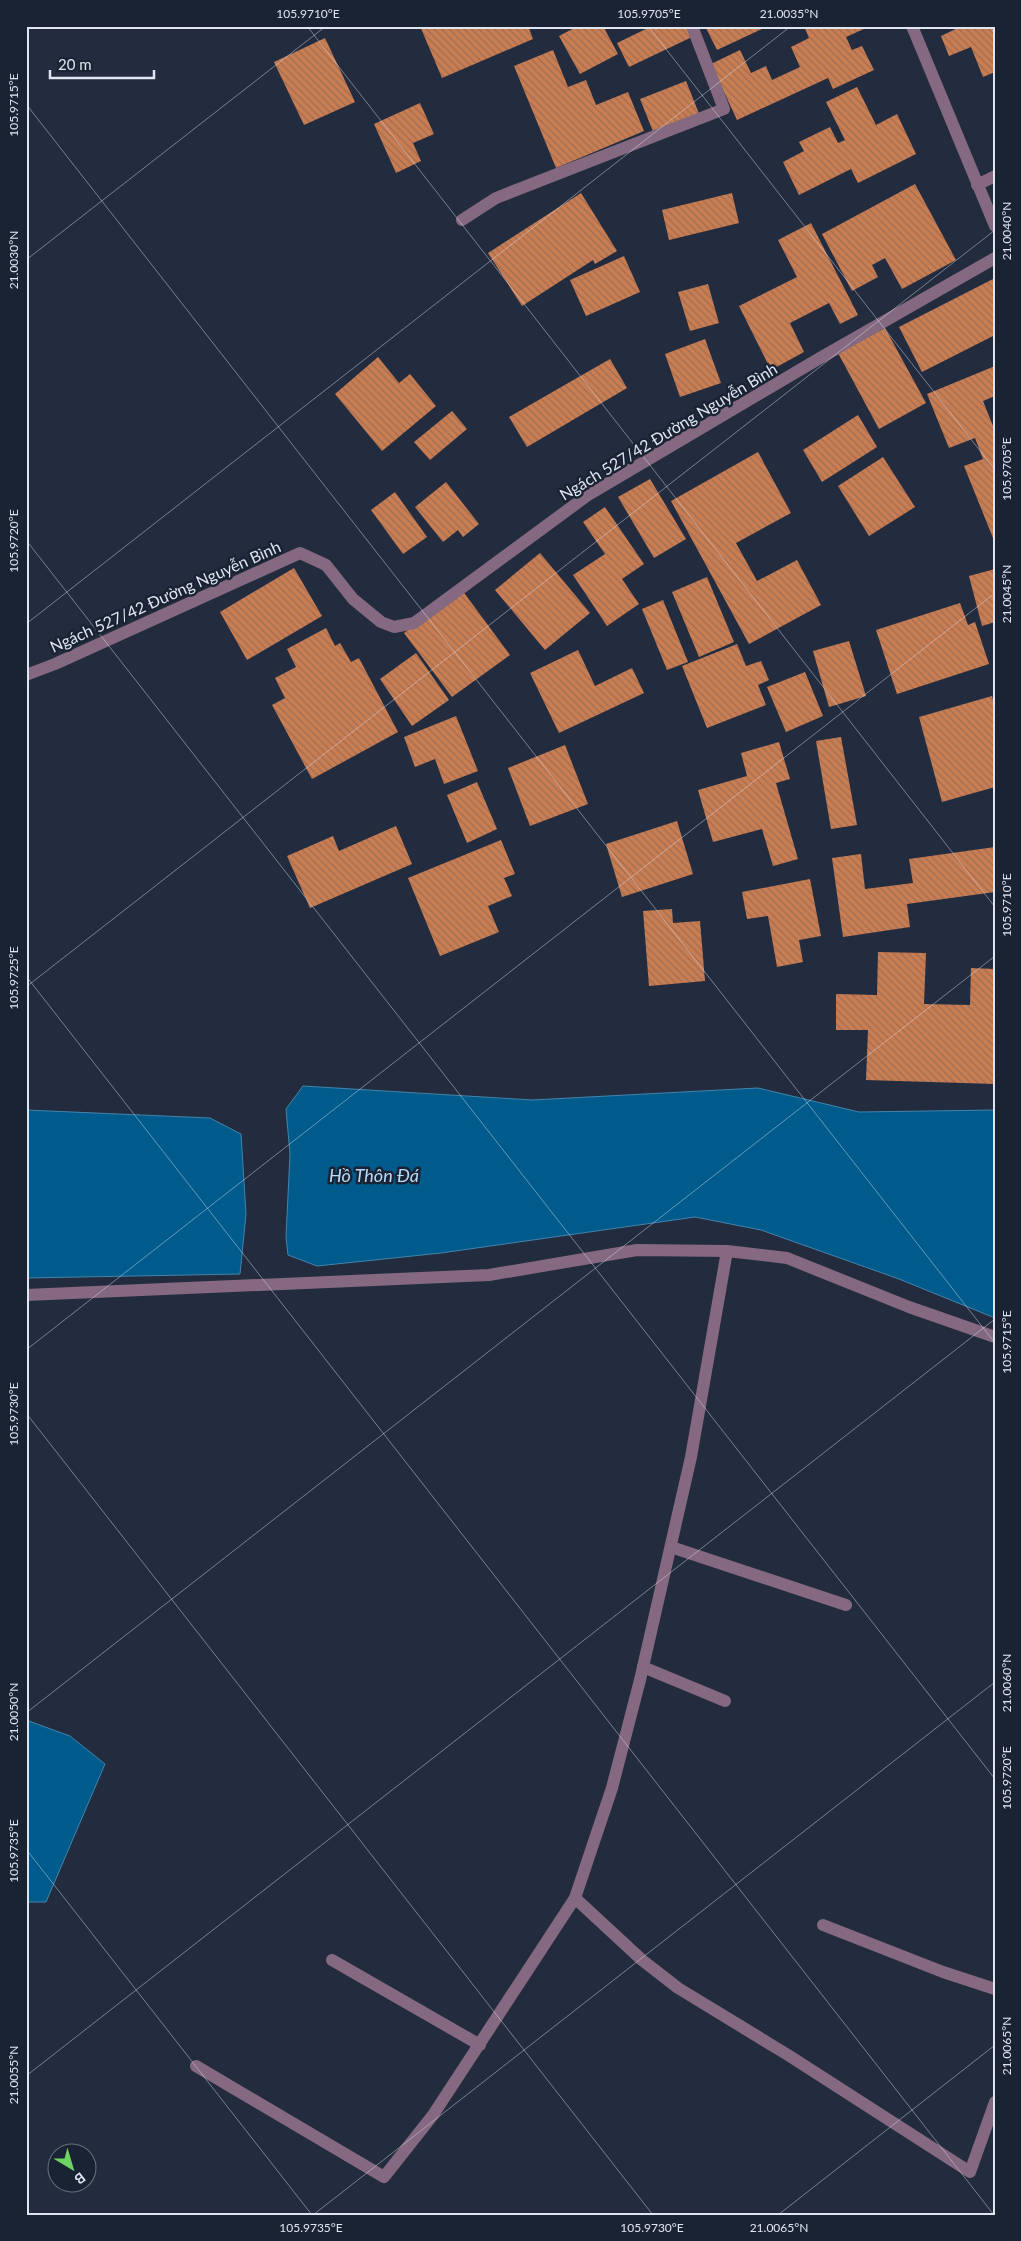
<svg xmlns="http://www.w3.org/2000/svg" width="1021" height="2241" font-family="Lato,sans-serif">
	<defs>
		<pattern id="building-back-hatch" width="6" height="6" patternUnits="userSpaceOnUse" patternTransform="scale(1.25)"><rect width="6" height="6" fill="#c87d53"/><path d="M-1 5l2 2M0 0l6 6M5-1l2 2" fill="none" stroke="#a06c50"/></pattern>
	</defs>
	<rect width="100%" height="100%" fill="#232c3f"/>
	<!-- water -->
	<g fill="#005b8d" stroke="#4384ab">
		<path d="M303,1086L532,1100L758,1088L859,1112L995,1110V1318L899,1279L761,1230L695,1217L441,1253L317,1266L288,1255L286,1237L290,1154L286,1109Z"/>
		<path d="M26,1110L210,1118L241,1134L246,1214L240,1274L26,1278Z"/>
		<path d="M26,1720L70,1736L105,1764L46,1902H26Z"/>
	</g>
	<!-- building -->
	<g fill="url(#building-back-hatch)">
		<path d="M420,26H528L533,39L442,78Z"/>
		<path d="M578,26H603L618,54L580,74L559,36Z"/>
		<path d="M652,26H686L692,37L629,67L617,43Z"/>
		<path d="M705,26H768L717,50Z"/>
		<path d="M804,26H865L866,28L846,37L852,50L862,46L874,70L833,89L828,78L737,120L711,64L740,50L751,73L766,66L772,80L800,67L791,47L809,38Z"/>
		<path d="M962,26H995V72L983,77L971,47L949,56L941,36Z"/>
		<path d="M325,38L355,102L304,125L274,62Z"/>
		<path d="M553,50L568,87L586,80L596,105L628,92L644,131L556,168L514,66Z"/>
		<path d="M686,81L700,116L654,134L640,99Z"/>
		<path d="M857,87L876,125L897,114L916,154L858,183L851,169L799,195L783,162L804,151L799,142L830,127L838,143L845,140L826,102Z"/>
		<path d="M420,103L434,134L413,143L421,161L396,173L374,124Z"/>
		<path d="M915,184L956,260L902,289L885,258L872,265L878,277L852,291L822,234Z"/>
		<path d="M581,193L617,251L595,264L593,260L522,306L488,253Z"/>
		<path d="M732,193L739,223L669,240L662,210Z"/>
		<path d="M811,223L858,315L840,324L829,303L790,323L804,352L771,370L739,306L797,277L778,240Z"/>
		<path d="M624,256L640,292L586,316L570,280Z"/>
		<path d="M993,279L995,283V335L922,372L899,327Z"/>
		<path d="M708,284L719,323L690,331L678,292Z"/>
		<path d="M885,328L926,403L879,429L838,353Z"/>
		<path d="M705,339L721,383L680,397L665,354Z"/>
		<path d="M378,357L399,383L410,374L436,406L382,451L335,394Z"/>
		<path d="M610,359L627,388L527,447L509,417Z"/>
		<path d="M995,366V396L983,401L995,431V543L964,466L983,459L975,438L949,448L927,394Z"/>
		<path d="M452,411L467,429L430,460L414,442Z"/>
		<path d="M858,415L877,447L822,482L803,450Z"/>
		<path d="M758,452L791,513L736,543L757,581L797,560L821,605L749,644L671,501Z"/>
		<path d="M883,457L915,507L869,536L838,486Z"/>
		<path d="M650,479L686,539L654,558L618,497Z"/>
		<path d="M446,482L479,524L463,537L458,530L443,542L415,507Z"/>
		<path d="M395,492L427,537L403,554L371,510Z"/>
		<path d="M605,507L644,564L622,579L639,604L607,626L573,575L605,554L583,522Z"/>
		<path d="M540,553L590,613L545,650L495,590Z"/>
		<path d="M294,568L322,616L247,660L220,612Z"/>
		<path d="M995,569V622L982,626L969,576Z"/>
		<path d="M707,577L734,642L699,657L672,592Z"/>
		<path d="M462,590L510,655L452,697L404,633Z"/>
		<path d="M663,600L688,662L667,670L642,609Z"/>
		<path d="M960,603L968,625L975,622L989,664L897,694L876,630Z"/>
		<path d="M326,628L335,646L340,643L351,662L359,658L398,732L312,779L272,705L285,698L275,678L296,667L287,649Z"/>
		<path d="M849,641L866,696L829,707L813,651Z"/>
		<path d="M737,644L746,666L761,661L769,680L758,685L766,705L707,728L682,666Z"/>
		<path d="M578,650L595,686L632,668L644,693L559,733L530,673Z"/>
		<path d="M416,653L449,700L412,726L380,679Z"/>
		<path d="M805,672L823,716L786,732L767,687Z"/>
		<path d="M992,696L995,707V787L942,802L919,717Z"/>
		<path d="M456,716L478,771L444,784L435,759L415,767L404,737Z"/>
		<path d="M841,737L857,825L831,829L816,741Z"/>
		<path d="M779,742L790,779L776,783L798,859L773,866L762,829L713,842L698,790L747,776L741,753Z"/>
		<path d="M565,745L588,804L530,826L508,768Z"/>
		<path d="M477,782L497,829L467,843L447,795Z"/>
		<path d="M677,821L693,874L622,897L606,844Z"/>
		<path d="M396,826L412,864L310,908L287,856L333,836L339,851Z"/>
		<path d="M501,840L515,874L504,878L512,896L488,906L499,932L440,956L408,878Z"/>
		<path d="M995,847V892L907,904L910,927L843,937L832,858L861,854L865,889L913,883L909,859Z"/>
		<path d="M810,879L821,936L799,940L803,962L777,967L768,916L747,919L742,892Z"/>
		<path d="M672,909L673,923L700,921L705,981L649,986L643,911Z"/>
		<path d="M878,952L926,953L924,1004L970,1005L971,968L995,969V1084L866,1080L868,1030H836V994L877,995Z"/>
	</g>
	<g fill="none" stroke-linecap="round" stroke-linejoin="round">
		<!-- minor -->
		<g stroke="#856980" stroke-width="12">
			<path d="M912,26L995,226"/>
			<path d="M977,185L995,176"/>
			<path d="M462,220L496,198L724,109L692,26"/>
			<path d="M26,675L55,664L300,553L326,565L353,599L381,622L394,627L414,623L588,495L820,358L995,258"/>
			<path d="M26,1295L489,1275L637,1250L727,1251L787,1258L909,1307L995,1337"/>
			<path d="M671,1547L846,1605"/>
			<path d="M643,1667L725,1701"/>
			<path d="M575,1898L642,1960L678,1988L788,2055L970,2172L995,2102"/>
			<path d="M823,1925L943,1972L995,1989"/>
			<path d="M332,1960L480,2045"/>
			<path d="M196,2066L384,2177L433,2115L575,1898L612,1788L640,1680L691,1457L727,1251"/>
		</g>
	</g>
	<!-- ticks -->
	<path fill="none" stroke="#dfe5f1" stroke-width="1" stroke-opacity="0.45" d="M307,26L995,907M648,26L995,470M989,26L995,34M26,104L995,1343M26,260L326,26M26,540L995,1779M26,624L791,26M26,976L994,2215M26,987L995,230M26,1350L995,593M26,1413L653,2215M26,1713L995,956M26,1849L312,2215M26,2076L995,1319M313,2215L995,1682M778,2215L995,2045"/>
	<g text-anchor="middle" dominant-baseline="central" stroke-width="5" stroke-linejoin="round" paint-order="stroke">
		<!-- street labels -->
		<g font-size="16" fill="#dfe5f1" stroke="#1a2334">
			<text transform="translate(668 431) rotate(-31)">Ngách 527/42 Đường Nguyễn Bình</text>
			<text transform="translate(165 596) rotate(-24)">Ngách 527/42 Đường Nguyễn Bình</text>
		</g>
		<!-- water labels -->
		<g font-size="18" font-style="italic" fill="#b7dbf8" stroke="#1a2334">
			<text x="374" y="1175">Hồ Thôn Đá</text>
		</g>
	</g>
	<!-- border -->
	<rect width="1021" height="2241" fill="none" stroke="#1a2334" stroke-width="55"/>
	<!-- north arrow -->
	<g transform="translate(72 2168) rotate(142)"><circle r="24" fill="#1a2334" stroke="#697180"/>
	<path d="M0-4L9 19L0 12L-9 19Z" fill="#6ed361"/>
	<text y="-8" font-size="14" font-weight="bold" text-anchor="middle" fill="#dfe5f1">B</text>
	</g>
	<!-- scale -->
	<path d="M50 70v8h104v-8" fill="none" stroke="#dfe5f1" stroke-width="2.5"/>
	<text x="58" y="70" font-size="15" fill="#dfe5f1" stroke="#1a2334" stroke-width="4" paint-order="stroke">20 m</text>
	<rect x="28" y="28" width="966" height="2186" fill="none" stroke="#dfe5f1" stroke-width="2"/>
	<g font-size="12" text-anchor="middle" fill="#dfe5f1">
		<text x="308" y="18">105.9710°E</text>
		<text x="649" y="18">105.9705°E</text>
		<text x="789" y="18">21.0035°N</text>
		<text transform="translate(14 105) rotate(-90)" y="4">105.9715°E</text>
		<text transform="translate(1007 231) rotate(-90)" y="4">21.0040°N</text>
		<text transform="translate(14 260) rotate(-90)" y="4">21.0030°N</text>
		<text transform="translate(1007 469) rotate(-90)" y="4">105.9705°E</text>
		<text transform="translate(14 541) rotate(-90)" y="4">105.9720°E</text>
		<text transform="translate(1007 594) rotate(-90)" y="4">21.0045°N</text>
		<text transform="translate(1007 905) rotate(-90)" y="4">105.9710°E</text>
		<text transform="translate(14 978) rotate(-90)" y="4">105.9725°E</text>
		<text transform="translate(1007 1342) rotate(-90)" y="4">105.9715°E</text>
		<text transform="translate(14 1414) rotate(-90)" y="4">105.9730°E</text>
		<text transform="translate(1007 1683) rotate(-90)" y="4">21.0060°N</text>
		<text transform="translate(14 1712) rotate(-90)" y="4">21.0050°N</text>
		<text transform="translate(1007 1778) rotate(-90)" y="4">105.9720°E</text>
		<text transform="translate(14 1851) rotate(-90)" y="4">105.9735°E</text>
		<text transform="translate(1007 2046) rotate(-90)" y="4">21.0065°N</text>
		<text transform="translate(14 2075) rotate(-90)" y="4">21.0055°N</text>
		<text x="311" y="2232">105.9735°E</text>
		<text x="652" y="2232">105.9730°E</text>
		<text x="779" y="2232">21.0065°N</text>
	</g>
</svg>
